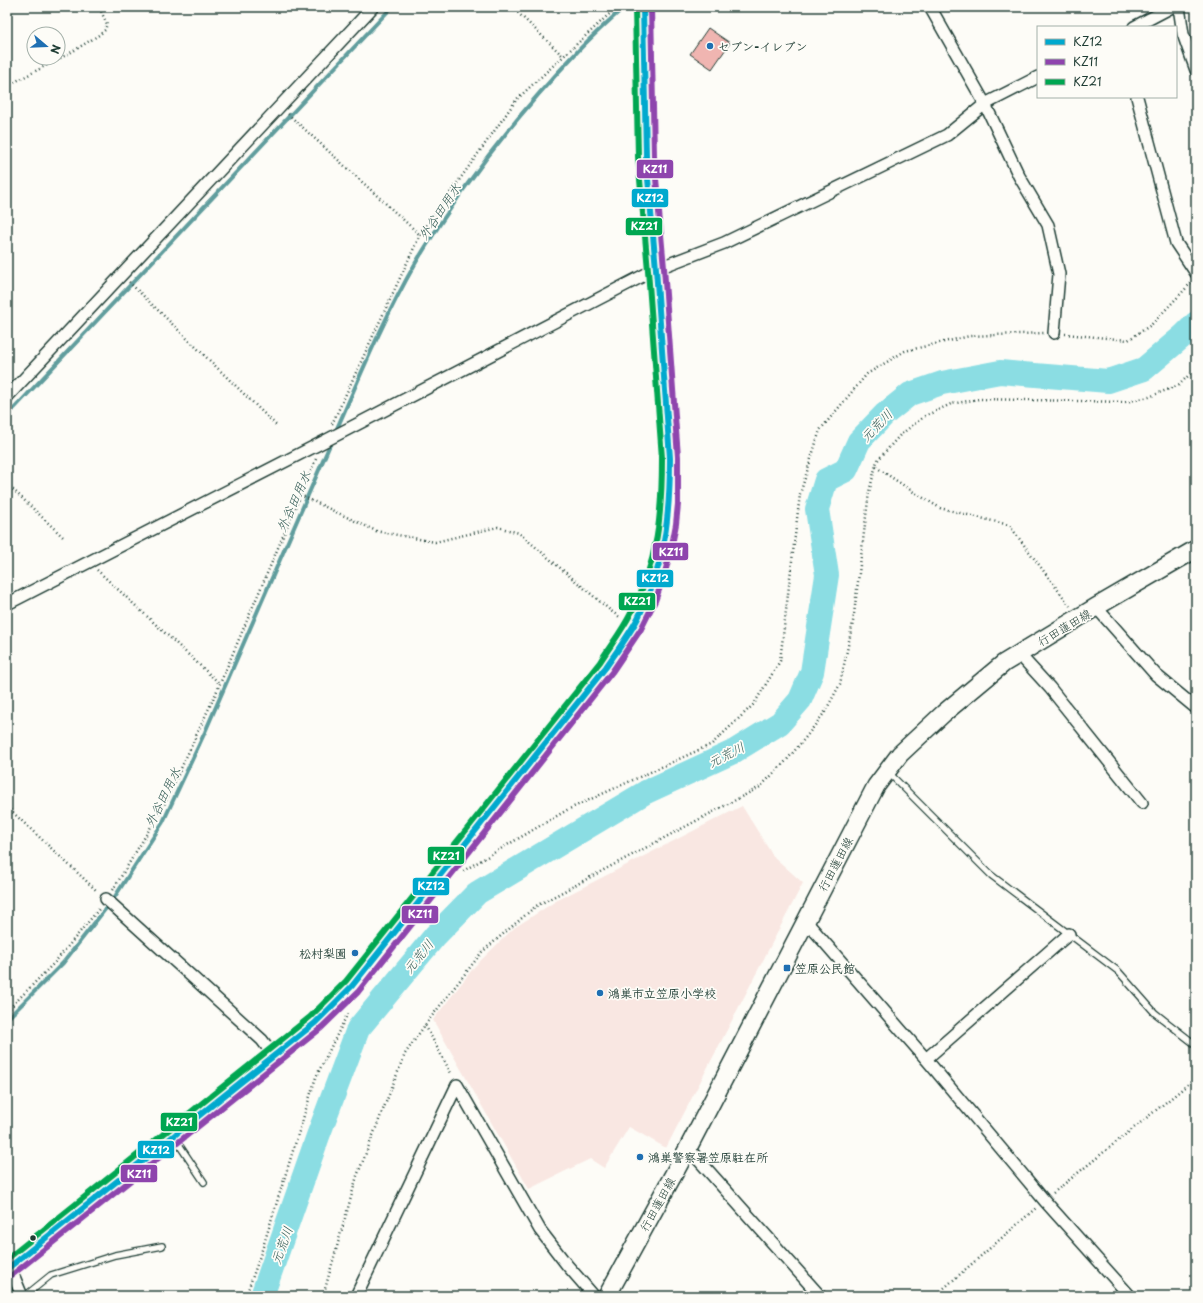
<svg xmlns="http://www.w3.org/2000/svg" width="1203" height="1303" font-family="'Playpen Sans','Klee One',sans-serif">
	<rect width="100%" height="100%" fill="#fdfcf7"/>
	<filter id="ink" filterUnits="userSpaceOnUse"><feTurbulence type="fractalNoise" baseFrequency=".025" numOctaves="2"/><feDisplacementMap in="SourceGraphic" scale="8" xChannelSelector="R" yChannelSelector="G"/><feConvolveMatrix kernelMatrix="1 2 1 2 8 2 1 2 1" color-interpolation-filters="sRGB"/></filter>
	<g filter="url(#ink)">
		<!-- built -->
		<path fill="#f9e7e2" d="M742,806L773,856L803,883L666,1148L629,1127L604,1168L590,1159L529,1189L433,1020L475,966L514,928L556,901Z"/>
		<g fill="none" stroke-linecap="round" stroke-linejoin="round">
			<!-- stream -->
			<g stroke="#609d9d" stroke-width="4">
				<path d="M7,416L392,7"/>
				<path d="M335,433C360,376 384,318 415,264C460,188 517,115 578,51C592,36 608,22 624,7"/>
				<path d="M7,1019L63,963L114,898L163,822L205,732L332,440"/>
			</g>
			<!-- river -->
			<path stroke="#8bdde3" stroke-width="24" d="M262,1296L318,1136L358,1029L435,936L477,893L646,792L733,752L780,723L800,700L812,672L827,575L817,509L826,480L846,470L859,441L885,414L910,394L942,383L1000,372L1108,381L1144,369L1183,336L1196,323"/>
		</g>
		<!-- building -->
		<path fill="#f0b5b1" stroke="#1f3d34" d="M708,28L730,43L712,69L690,54Z"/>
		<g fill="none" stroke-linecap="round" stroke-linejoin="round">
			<!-- lane casing -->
			<g stroke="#1f3d34" stroke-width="8">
				<g id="lane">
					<path d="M889,773L991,875L1118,971L1155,1013L1196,1045"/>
					<path d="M174,1137L204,1182"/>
					<path d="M25,1296L51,1275L115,1255L162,1246"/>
				</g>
			</g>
			<!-- street casing -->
			<g stroke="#1f3d34" stroke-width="14">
				<g id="street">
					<path d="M930,7L985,104L1019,176L1048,225L1059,274L1054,333"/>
					<path d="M1179,7L1183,34L1196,70"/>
					<path d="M1134,27L1172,7"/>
					<path d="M1137,97L1176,243L1196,273"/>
					<path d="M7,397L373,7"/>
					<path d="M7,604L323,442L656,269L724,243L947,135L985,104L1038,77"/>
					<path d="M1096,607L1156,675L1196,708"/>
					<path d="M1019,654L1050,688L1142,803"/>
					<path d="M106,899L262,1040L274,1056"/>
					<path d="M805,920L926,1059L1044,1200L1130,1296"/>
					<path d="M926,1059L1069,934"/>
					<path d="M688,1148L820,1296"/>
					<path d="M10,1267L22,1296"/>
					<path d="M356,1296L457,1085L540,1230L567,1265L594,1296"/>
				</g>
			</g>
			<!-- primary casing -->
			<g stroke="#1f3d34" stroke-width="20">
				<g id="primary">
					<path d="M7,1269L315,1023L352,986L606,667C618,648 633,630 642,610C656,579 667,543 669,510C671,492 670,475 670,458L656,269L646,156L643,7"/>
					<path d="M607,1296L688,1148L876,786L900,754L944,713L1004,663L1096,607L1196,549"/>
				</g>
			</g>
			<!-- path -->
			<g stroke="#1f3d34" stroke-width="2.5" stroke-dasharray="1 3" stroke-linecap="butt">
				<path d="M512,7L563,56"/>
				<path d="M7,86L70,53L99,35L105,30L107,24L99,7"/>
				<path d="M288,114L420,235"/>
				<path d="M129,282L278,427"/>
				<path d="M1065,334L1128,340L1151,325L1191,283"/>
				<path d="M332,424L420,235L517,99L617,7"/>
				<path d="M876,467L912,491L940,508L1009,525L1070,606"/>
				<path d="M7,484L63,537"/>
				<path d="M300,495L315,502L376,531L435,542L498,527L519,533L611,611L621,618"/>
				<path d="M97,570L220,684"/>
				<path d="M7,807L97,891"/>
				<path d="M463,871L567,810L712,744L754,704L780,661L800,494L820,430L867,374L905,351L970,336L1044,333"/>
				<path d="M113,890L164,805L216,693L316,459"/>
				<path d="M7,1011L55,962L99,909"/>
				<path d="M425,1025L482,952L536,906L760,787L786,761L806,737L825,712L840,684L853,622L869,492L877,461L900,435L925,416L951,404L979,399L1125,402L1149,397L1179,385L1196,368"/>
				<path d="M1053,1193L1196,1078"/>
				<path d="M246,1296L262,1250L316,1077L348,1013"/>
				<path d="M323,1296L357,1176L405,1054L425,1025L452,1075"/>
				<path d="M935,1296L1036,1208"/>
			</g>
			<!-- lane -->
			<use href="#lane" stroke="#fdfcf7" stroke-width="5.5"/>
			<!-- street -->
			<use href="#street" stroke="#fdfcf7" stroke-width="11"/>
			<!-- primary -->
			<use href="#primary" stroke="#fdfcf7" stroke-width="17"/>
			<!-- bus-1 casing -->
			<g stroke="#fdfcf7" stroke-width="9">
				<path id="bus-1" d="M7,1269L315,1023L352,986L606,667C617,651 629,635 638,618C665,567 670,515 670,458L656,269L646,156L643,7"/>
			</g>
			<!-- bus-2 casing -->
			<g stroke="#fdfcf7" stroke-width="9">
				<path id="bus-2" d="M12,1275L320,1029L358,992L612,672L641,629L655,601L664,576L671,550L676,524L678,504V457L664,268L654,156L651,7"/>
			</g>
			<!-- bus-3 casing -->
			<g stroke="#fdfcf7" stroke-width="9">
				<path id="bus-3" d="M7,1259L310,1017L346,981L600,662C610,646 622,631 631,613C658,563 662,514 662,458L648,270L638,157L635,7"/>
			</g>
			<!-- bus-1 -->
			<use href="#bus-1" stroke="#00a9ce" stroke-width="6"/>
			<!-- bus-2 -->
			<use href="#bus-2" stroke="#8e44ad" stroke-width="6"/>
			<!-- bus-3 -->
			<use href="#bus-3" stroke="#00a651" stroke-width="6"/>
		</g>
	</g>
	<!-- markers -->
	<g fill="#1f6fb2" stroke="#fdfcf7" stroke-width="1.5">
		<circle cx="710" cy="46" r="4"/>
		<circle cx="355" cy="953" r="4"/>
		<rect x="783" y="964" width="8" height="8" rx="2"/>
		<circle cx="600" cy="993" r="4"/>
		<circle cx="640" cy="1157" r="4"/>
	</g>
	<circle fill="#1f3d34" stroke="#fdfcf7" stroke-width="1.5" cx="33" cy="1238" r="3.5"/>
	<g text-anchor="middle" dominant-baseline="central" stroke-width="3.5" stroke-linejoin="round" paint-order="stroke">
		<!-- poi labels -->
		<g font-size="12" font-weight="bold" fill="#1f3d34" stroke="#fdfcf7" text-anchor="start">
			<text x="718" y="46">セブン-イレブン</text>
			<text x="347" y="953" text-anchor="end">松村梨園</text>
			<text x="795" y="968">笠原公民館</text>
			<text x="608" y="993">鴻巣市立笠原小学校</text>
			<text x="648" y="1157">鴻巣警察署笠原駐在所</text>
		</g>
		<!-- street labels -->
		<g font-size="12" fill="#1f3d34" stroke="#fdfcf7">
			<text transform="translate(1064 627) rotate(-31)">行田蓮田線</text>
			<text transform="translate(835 864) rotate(-62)">行田蓮田線</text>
			<text transform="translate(657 1204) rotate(-61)">行田蓮田線</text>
		</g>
		<!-- water labels -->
		<g font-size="13" font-style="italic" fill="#355d57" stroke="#fdfcf7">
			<text transform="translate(439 211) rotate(-56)">外谷田用水</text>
			<text transform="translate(876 425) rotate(-46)">元荒川</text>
			<text transform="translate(293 501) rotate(-66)">外谷田用水</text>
			<text transform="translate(726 754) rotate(-27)">元荒川</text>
			<text transform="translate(162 797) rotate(-64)">外谷田用水</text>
			<text transform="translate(418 956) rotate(-51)">元荒川</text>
			<text transform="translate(281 1245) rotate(-70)">元荒川</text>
		</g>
	</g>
	<g stroke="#fdfcf7" stroke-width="1.5">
		<rect x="636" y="159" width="38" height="20" rx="4" fill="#8e44ad"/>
		<rect x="631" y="188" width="38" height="20" rx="4" fill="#00a9ce"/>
		<rect x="625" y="217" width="38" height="19" rx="4" fill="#00a651"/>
		<rect x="652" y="542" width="37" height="19" rx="4" fill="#8e44ad"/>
		<rect x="636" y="569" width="38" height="19" rx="4" fill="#00a9ce"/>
		<rect x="618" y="592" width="38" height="19" rx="4" fill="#00a651"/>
		<rect x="427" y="846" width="38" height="19" rx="4" fill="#00a651"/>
		<rect x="412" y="877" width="38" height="19" rx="4" fill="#00a9ce"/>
		<rect x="401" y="905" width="38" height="19" rx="4" fill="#8e44ad"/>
		<rect x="160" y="1112" width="38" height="20" rx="4" fill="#00a651"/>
		<rect x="137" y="1140" width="38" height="19" rx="4" fill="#00a9ce"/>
		<rect x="120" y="1164" width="38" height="19" rx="4" fill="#8e44ad"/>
	</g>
	<g font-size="11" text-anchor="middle" font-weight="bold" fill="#fff">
		<text x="655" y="173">KZ11</text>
		<text x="650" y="202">KZ12</text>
		<text x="644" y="230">KZ21</text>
		<text x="671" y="556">KZ11</text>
		<text x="655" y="582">KZ12</text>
		<text x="637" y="605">KZ21</text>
		<text x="446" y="860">KZ21</text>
		<text x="431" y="890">KZ12</text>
		<text x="420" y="918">KZ11</text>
		<text x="179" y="1126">KZ21</text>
		<text x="156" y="1154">KZ12</text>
		<text x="139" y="1178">KZ11</text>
	</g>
	<!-- margin -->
	<rect width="1203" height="1303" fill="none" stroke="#fdfcf7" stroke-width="24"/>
	<rect x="12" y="12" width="1179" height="1279" fill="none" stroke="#1f3d34" stroke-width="1.5" filter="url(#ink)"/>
	<!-- legend -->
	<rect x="1037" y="26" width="140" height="72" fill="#fdfcf7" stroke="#a4b0a9"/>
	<rect x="1045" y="39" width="20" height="6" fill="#00a9ce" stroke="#a4b0a9"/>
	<text x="1073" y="46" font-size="12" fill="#1f3d34">KZ12</text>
	<rect x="1045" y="59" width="20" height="6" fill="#8e44ad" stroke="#a4b0a9"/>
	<text x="1073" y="66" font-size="12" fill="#1f3d34">KZ11</text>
	<rect x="1045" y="79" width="20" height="6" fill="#00a651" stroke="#a4b0a9"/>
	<text x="1073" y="86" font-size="12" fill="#1f3d34">KZ21</text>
	<!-- north arrow -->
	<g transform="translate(46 46) rotate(109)"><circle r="19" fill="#fdfcf7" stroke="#a4b0a9"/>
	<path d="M0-3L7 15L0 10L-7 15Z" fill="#1f6fb2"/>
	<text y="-6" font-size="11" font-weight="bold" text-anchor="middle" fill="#1f3d34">N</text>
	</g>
</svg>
